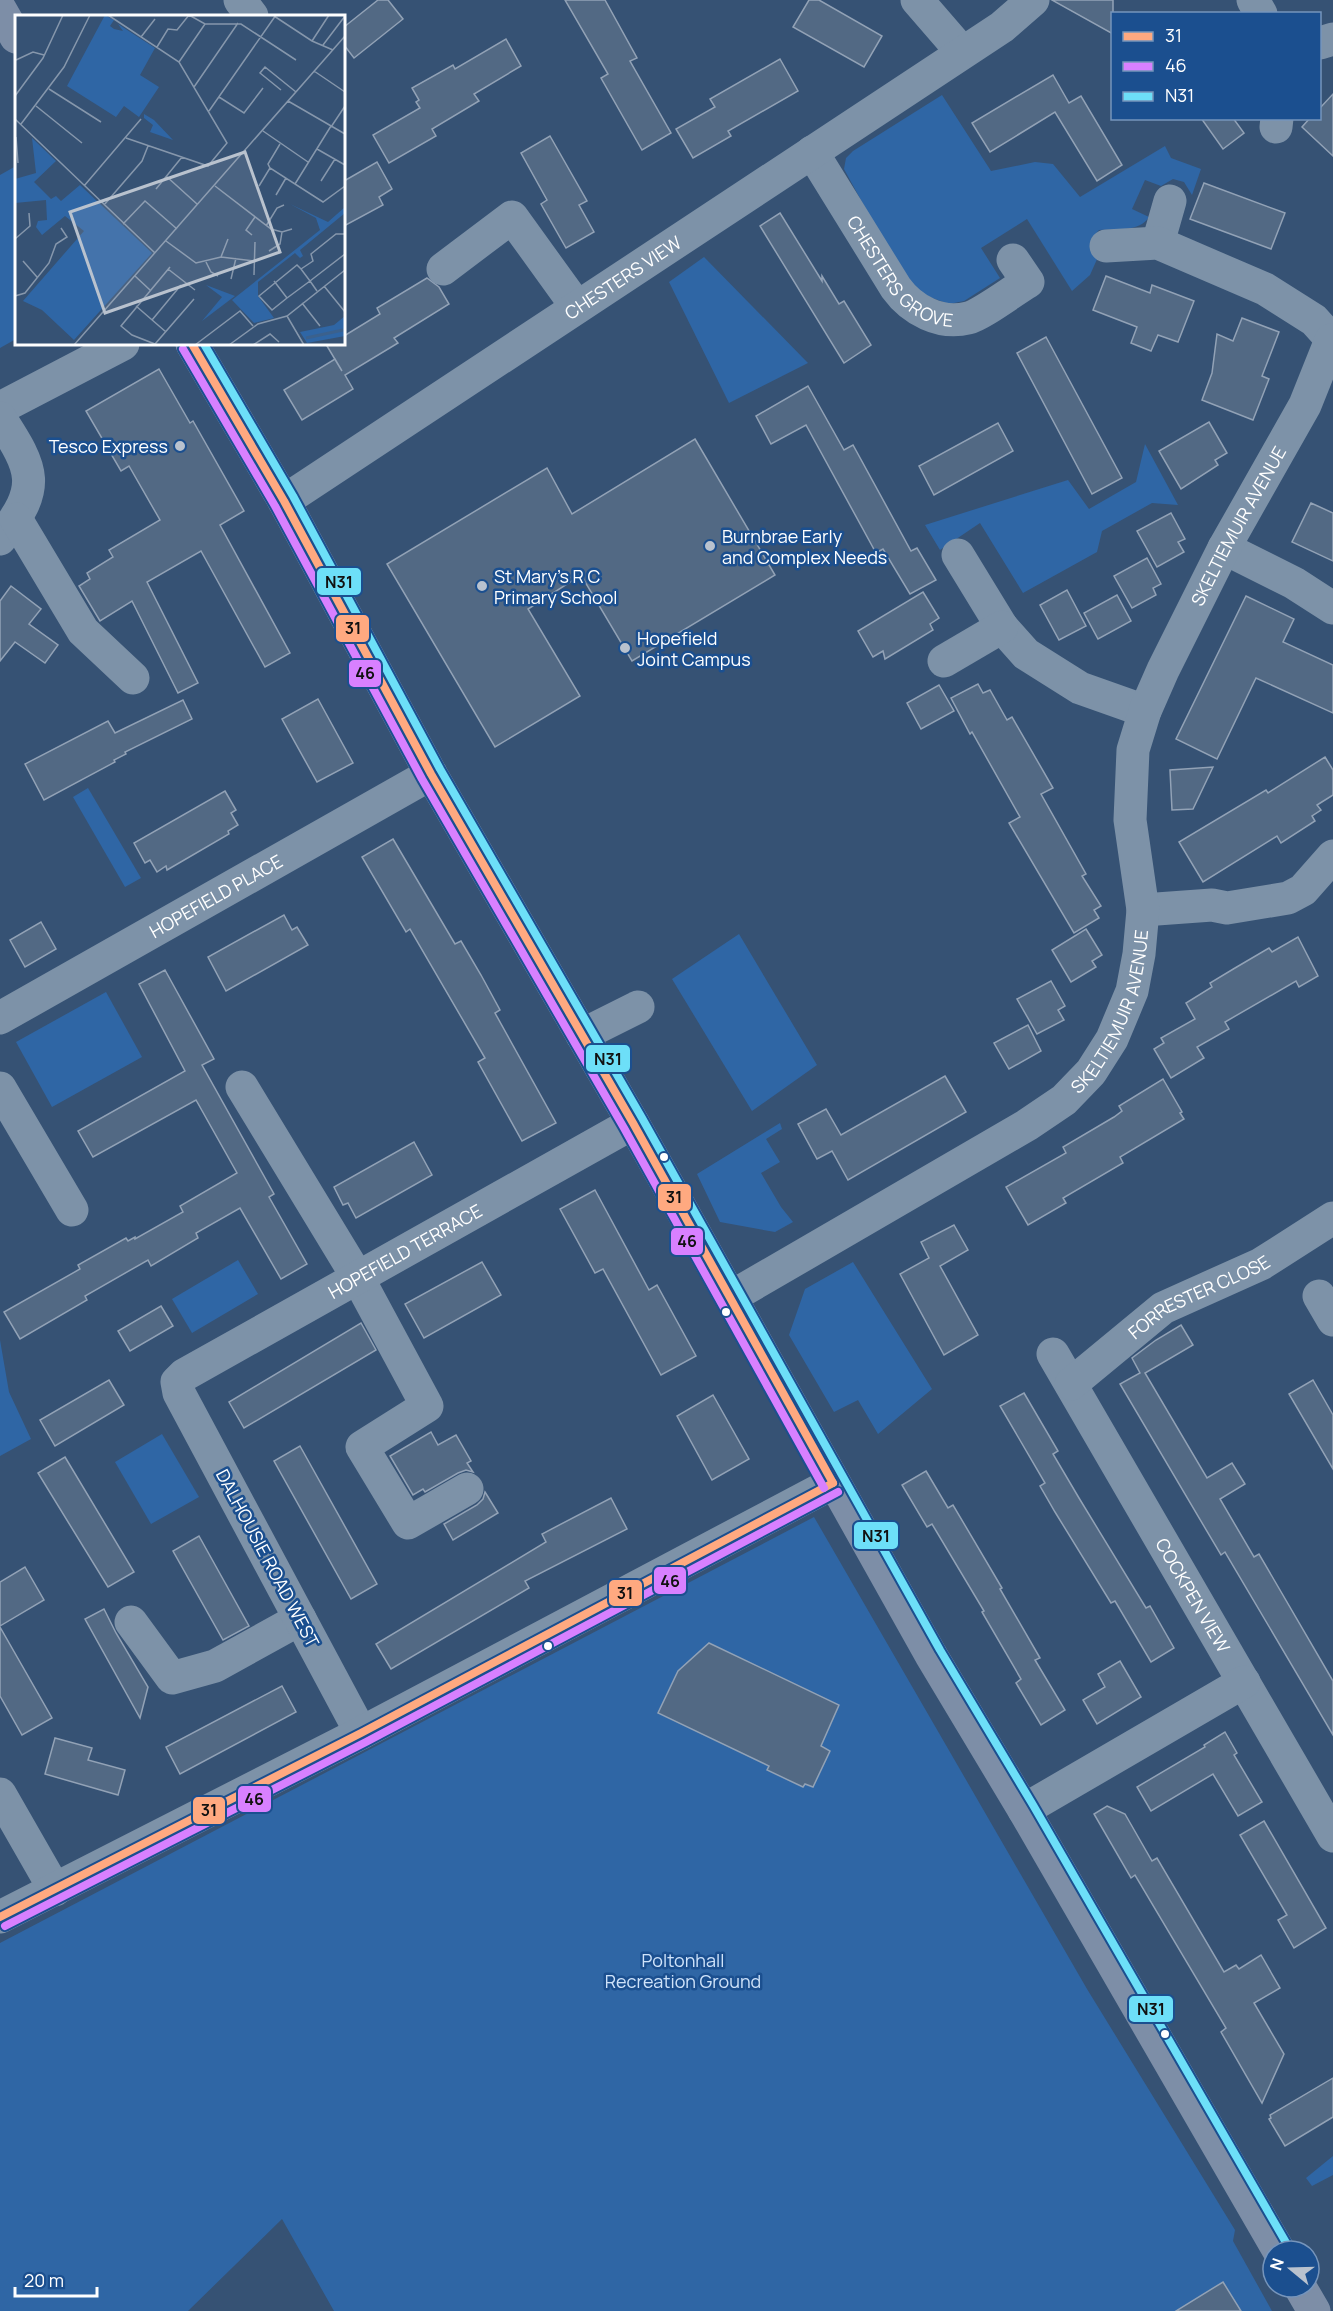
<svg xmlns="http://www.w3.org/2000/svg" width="1333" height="2311" font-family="Manrope,sans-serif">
	<rect width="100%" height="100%" fill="#365274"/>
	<!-- green -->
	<g fill="#2f66a5">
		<path d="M942,95L991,171L1035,162L1053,164L1080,197L1165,146L1171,158L1201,169L1192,195L1184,182L1173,179L1161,186L1145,180L1132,209L1149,217C1140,232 1115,229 1099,230L1092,238L1098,257L1090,275L1072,291L1027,219L981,248L1000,278L964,301L949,304L910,290L844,169L846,158L853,151Z"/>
		<path d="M16,166V339L0,348V175Z"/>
		<path d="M704,257L808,363L729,403L669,282Z"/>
		<path d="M1145,444L1178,505L1152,503L1102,531L1097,552L1023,593L980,523L940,550L925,525L1068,480L1089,509L1136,482Z"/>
		<path d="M88,788L141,878L125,887L73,797Z"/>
		<path d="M739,934L817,1065L752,1111L672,979Z"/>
		<path d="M106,992L142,1057L52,1107L16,1042Z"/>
		<path d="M780,1123L782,1129L766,1139L780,1162L761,1173L781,1207L793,1222L775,1232L720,1222L697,1174Z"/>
		<path d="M238,1260L258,1294L192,1333L172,1299Z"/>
		<path d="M853,1262L932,1389L878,1434L858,1400L834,1412L789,1335L805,1289Z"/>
		<path d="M0,1340L9,1392L31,1439L0,1456Z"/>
		<path d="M162,1434L199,1497L151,1524L115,1462Z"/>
		<path d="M814,1517L1087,1989L1235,2230L1233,2241L1272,2311H334L282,2219L188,2311H0V1943Z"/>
		<path d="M1333,2156V2175L1312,2186L1306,2178Z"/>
	</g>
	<!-- building -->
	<g fill="#526984" stroke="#92a2b6" stroke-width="1.5">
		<path d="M378,0H388L403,19L354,58L344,45V27Z"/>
		<path d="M565,0H605L637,58L630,61L671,133L642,150L601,78L608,74Z"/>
		<path d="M809,0H819L882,36L864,67L793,27Z"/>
		<path d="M1052,0H1113V34Z"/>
		<path d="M506,39L521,66L474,94L479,101L432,129L436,136L389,163L373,135L420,108L416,102L419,100L412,88L453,65L455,69Z"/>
		<path d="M780,59L798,91L728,131L731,136L693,158L676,129L715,107L710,99Z"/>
		<path d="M1053,75L1069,103L1081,96L1122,165L1097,181L1055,112L990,152L972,123Z"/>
		<path d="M1333,94V156L1302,127L1310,118H1320V108Z"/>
		<path d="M1201,118H1233L1244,133L1223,149Z"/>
		<path d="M550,136L587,201L579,205L594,232L566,248L541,204L547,200L521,153Z"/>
		<path d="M377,162L392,189L379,197L383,205L344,226V181Z"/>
		<path d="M1204,183L1285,213L1271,249L1190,219Z"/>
		<path d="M780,213L822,281V276L839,304L844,301L871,345L844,363L760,226Z"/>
		<path d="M1106,276L1150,293L1152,285L1194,301L1178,342L1158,335L1151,351L1131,343L1137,327L1093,310Z"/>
		<path d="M427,278L439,287L449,304L394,338L398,343L345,375L353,389L302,420L284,390L335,359L342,371L327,346L331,344H344V336L380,314L377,308Z"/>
		<path d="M1242,318L1279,332L1262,376L1269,379L1253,420L1202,400L1212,373L1217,334L1233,341Z"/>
		<path d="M1046,337L1122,478L1092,494L1017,353Z"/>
		<path d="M159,369L190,423L193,421L244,511L220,525L290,653L265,667L201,551L147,582L198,683L178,693L132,601L100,621L79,586L90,579L87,573L113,557L109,550L160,520L129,466L121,471L86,411Z"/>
		<path d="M808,386L844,450L853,445L911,551L917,548L936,580L910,594L883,549L876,553L806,425L771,444L756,416Z"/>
		<path d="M1209,422L1227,453L1215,460L1218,465L1181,489L1159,451Z"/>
		<path d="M998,423L1013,451L934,495L919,466Z"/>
		<path d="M695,439L775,575L632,661L581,575L528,609L580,696L495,747L387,564L547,468L572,514Z"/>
		<path d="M1311,503L1333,513V561L1292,542Z"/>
		<path d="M1171,513L1185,539L1178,542L1184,552L1157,567L1137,531Z"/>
		<path d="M1147,558L1161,584L1153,588L1156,595L1132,608L1114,576Z"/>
		<path d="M11,586L41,609L29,624L58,645L45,663L15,642L0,661V601Z"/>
		<path d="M1067,590L1086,626L1059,640L1040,605Z"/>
		<path d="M923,592L939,618L930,624L933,630L885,659L883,651L873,657L858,631Z"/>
		<path d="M1117,595L1131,621L1098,639L1084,613Z"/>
		<path d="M1246,596L1294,619L1283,642L1333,665V713L1256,678L1217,759L1176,739Z"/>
		<path d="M978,684L983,693L990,690L1007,720L1012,717L1053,788L1041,794L1086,874L1082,876L1101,906L1094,910L1099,918L1074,933L1009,823L1020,817L972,732L970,734L951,698Z"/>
		<path d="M939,685L954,711L921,729L907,703Z"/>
		<path d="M318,699L353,763L317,782L282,719Z"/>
		<path d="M183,700L192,719L125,752L126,754L114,760L115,762L44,800L25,764L108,721L115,733Z"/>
		<path d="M1325,757L1333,770V795L1317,805L1321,810L1312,816L1315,821L1281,843L1277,836L1203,882L1179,842L1266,790L1268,793Z"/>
		<path d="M1213,767L1193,809L1172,810L1170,770Z"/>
		<path d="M225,791L236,810L231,813L238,825L228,831L229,834L167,870L166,866L157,872L150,860L145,863L134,843Z"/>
		<path d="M393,839L455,944L461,941L481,975L500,1010L495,1013L556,1123L522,1141L478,1062L485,1058L410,929L406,932L362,857Z"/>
		<path d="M284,915L292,930L297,927L308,945L226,991L208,957Z"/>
		<path d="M41,922L56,949L25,967L10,940Z"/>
		<path d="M1086,929L1102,955L1092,961L1096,967L1071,982L1052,950Z"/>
		<path d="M1298,937L1318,976L1299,987L1296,981L1225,1022L1229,1029L1197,1047L1204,1058L1171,1078L1154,1049L1164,1043L1161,1038L1195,1019L1186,1003L1212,987L1210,983L1235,968L1269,948L1272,952Z"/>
		<path d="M165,970L214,1059L202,1065L274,1194L269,1197L307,1264L281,1279L240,1208L196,1233L198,1238L151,1266L148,1260L85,1296L87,1300L20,1339L4,1312L80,1269L78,1265L126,1238L128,1241L135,1237V1239L183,1212L180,1206L237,1173L196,1100L93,1157L78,1131L185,1071L139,984Z"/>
		<path d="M1051,981L1065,1006L1058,1010L1064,1020L1037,1034L1017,999Z"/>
		<path d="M1028,1025L1041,1051L1009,1069L994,1043Z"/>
		<path d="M945,1076L966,1112L848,1180L832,1151L817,1159L798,1124L826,1109L841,1135Z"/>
		<path d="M1163,1079L1182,1112L1180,1113L1184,1119L1120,1157L1123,1163L1063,1198L1066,1203L1028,1225L1006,1187L1066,1153L1063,1147L1114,1117L1122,1111L1119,1106Z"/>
		<path d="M414,1142L432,1175L356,1218L348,1203L343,1205L334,1187Z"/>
		<path d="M595,1190L649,1290L657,1285L696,1356L661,1375L603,1269L595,1273L560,1209Z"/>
		<path d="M954,1225L968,1250L940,1266L978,1335L944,1355L900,1274L929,1258L921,1242Z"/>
		<path d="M482,1262L501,1295L424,1338L405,1304Z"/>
		<path d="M161,1306L173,1326L130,1351L118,1331Z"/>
		<path d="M361,1323L376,1350L244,1428L229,1402Z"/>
		<path d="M1181,1325L1193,1345L1145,1373L1207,1478L1232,1463L1245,1484L1220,1499L1254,1557L1259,1554L1333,1681V1735L1225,1552L1221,1555L1120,1384L1140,1373L1132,1358L1156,1340Z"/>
		<path d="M109,1380L124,1405L55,1446L40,1420Z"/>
		<path d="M1313,1380L1333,1415V1469L1289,1394Z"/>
		<path d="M1024,1393L1058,1451L1053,1454L1079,1498L1146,1608L1150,1606L1174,1648L1151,1662L1115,1601L1111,1603L1055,1512L1040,1486L1045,1483L1000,1406Z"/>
		<path d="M713,1395L749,1459L712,1480L677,1416Z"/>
		<path d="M431,1432L438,1445L456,1435L471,1461L467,1463L473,1472L466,1470L458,1473L425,1492L423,1489L413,1495L390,1456Z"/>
		<path d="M300,1446L377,1584L351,1599L274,1461Z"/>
		<path d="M65,1457L134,1572L108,1587L38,1473Z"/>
		<path d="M926,1471L948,1508L953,1505L1002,1588L1000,1589L1040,1658L1035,1660L1065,1710L1041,1725L1016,1683L1021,1679L982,1612L984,1611L932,1524L927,1527L902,1485Z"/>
		<path d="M485,1492L498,1513L453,1540L444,1524L477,1505L483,1499Z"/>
		<path d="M611,1498L627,1529L525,1581L529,1588L391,1669L376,1644L546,1542L542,1534Z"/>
		<path d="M199,1536L249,1626L223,1640L173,1551Z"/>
		<path d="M25,1567L44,1600L0,1626V1582Z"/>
		<path d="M104,1609L116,1633L148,1687L140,1718L85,1619Z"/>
		<path d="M0,1627L52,1718L22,1735L0,1696Z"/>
		<path d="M709,1643L839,1705L821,1746L830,1751L813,1787L805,1784L803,1787L767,1770L769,1766L658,1713L678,1671Z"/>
		<path d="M1120,1661L1141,1697L1097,1724L1083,1700L1105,1687L1098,1674Z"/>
		<path d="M282,1686L296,1712L180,1774L166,1747Z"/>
		<path d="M1225,1732L1237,1753L1234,1755L1262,1802L1238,1816L1213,1774L1151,1811L1137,1787L1205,1747L1204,1745Z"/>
		<path d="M55,1738L92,1748L88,1760L125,1770L118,1795L45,1774Z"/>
		<path d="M1107,1806L1125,1814L1152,1861L1157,1858L1224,1972L1236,1965L1239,1969L1261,1955L1280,1988L1254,2003L1284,2054L1262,2103L1221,2032L1226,2028L1135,1875L1131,1878L1094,1814Z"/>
		<path d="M1264,1821L1326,1928L1294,1948L1278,1920L1287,1915L1240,1835Z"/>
		<path d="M1333,2078V2117L1285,2146L1269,2119L1271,2118L1270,2115Z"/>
		<path d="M1223,2282L1241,2311H1176Z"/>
	</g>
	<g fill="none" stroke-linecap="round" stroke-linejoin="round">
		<!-- minor -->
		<g stroke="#7d92a8" stroke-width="33">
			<path d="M240,0L252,16"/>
			<path d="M917,0L962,52"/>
			<path d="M1253,0L1261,14"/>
			<path d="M1320,43L1333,39"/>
			<path d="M1276,127L1277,118"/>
			<path id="s1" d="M812,152L896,288C912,310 940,325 968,318C981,315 1014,290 1028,282L1013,260"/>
			<path d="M1158,243L1170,201"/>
			<path d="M1106,246L1158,243L1265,289L1314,320L1333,341"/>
			<path d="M443,269L512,217L577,307"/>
			<path d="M0,408L123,344"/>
			<path d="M0,418C34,470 42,487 0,539"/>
			<path id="s2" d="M284,501L1002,27L1033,0"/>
			<path d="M16,519L83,631L133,678"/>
			<path d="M1224,548L1294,583L1333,608"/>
			<path d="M958,555L1002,627L1026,654L1080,688L1145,711"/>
			<path d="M944,661L1002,627"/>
			<path d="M1143,910L1212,905L1227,908L1288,898L1303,890L1333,856"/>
			<path id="s3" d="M0,1018L431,774"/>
			<path d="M582,1035L638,1007"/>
			<path d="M242,1087L358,1278L427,1406L362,1447L408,1523L467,1489"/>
			<path d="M0,1088L72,1210"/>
			<path d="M1319,1296L1333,1320"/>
			<path id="s4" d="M731,1297L1027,1125L1064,1100L1091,1072L1112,1039L1132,991L1139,954L1143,910L1130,820L1133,750L1145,711L1163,670L1224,548L1305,405L1331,340"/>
			<path id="s5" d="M1053,1354L1333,1836"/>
			<path id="s6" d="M1071,1384L1163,1308L1261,1264L1333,1218"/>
			<path d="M131,1622L172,1678L215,1666L300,1619"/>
			<path id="s7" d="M361,1733L179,1393L177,1382L184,1375L633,1123"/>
			<path d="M0,1794L55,1890"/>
			<path d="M1024,1810L1244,1682"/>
			<path d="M0,1917L361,1733L833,1483"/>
		</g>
		<!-- major -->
		<g stroke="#7d8ea7" stroke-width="33">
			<path d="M0,9L16,37"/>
			<path d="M192,344L284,501L431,774L633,1123L931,1655L1024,1810L1279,2251"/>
			<path d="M1300,2287L1314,2311"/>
		</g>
		<!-- bus-1 casing -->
		<g stroke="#1b4f8f" stroke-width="12">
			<g id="bus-1">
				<path d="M192,344L284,501L431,774L633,1123L833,1483"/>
				<path d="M0,1917L361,1733L833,1483"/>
			</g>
		</g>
		<!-- bus-2 casing -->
		<g stroke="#1b4f8f" stroke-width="12">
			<g id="bus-2">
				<path d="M183,349L275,506L422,779L624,1128L824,1488"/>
				<path d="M5,1926L366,1742L838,1492"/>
			</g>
		</g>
		<!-- bus-3 casing -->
		<g stroke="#1b4f8f" stroke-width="12">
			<path id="bus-3" d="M204,344L293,496L440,769L642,1118L940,1650L1033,1805L1288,2246"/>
		</g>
		<!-- bus-1 -->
		<use href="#bus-1" stroke="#ffa980" stroke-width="8"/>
		<!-- bus-2 -->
		<use href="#bus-2" stroke="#d880ff" stroke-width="8"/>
		<!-- bus-3 -->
		<use href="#bus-3" stroke="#6ddff8" stroke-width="8"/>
	</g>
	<!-- markers -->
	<g fill="#b9c2ce" stroke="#1b4f8f" stroke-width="2">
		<circle cx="180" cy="446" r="6"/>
		<circle cx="710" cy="546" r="6"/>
		<circle cx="482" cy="586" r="6"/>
		<circle cx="625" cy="648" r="6"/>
	</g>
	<g fill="#fff" stroke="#1b4f8f" stroke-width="2">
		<circle cx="664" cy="1157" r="5"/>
		<circle cx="726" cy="1312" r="5"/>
		<circle cx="548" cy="1646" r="5"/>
		<circle cx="1165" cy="2034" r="5"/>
	</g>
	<g text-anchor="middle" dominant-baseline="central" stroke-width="5" stroke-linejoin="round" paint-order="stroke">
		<!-- street labels -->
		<g font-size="18" fill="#fff" stroke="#1b4f8f">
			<text stroke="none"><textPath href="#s1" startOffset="152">CHESTERS GROVE</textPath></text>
			<text stroke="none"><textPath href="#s2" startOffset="406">CHESTERS VIEW</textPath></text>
			<text stroke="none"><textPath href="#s4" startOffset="1008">SKELTIEMUIR AVENUE</textPath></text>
			<text stroke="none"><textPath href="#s3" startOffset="248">HOPEFIELD PLACE</textPath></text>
			<text stroke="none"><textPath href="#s4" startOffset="490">SKELTIEMUIR AVENUE</textPath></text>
			<text stroke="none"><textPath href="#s7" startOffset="660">HOPEFIELD TERRACE</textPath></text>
			<text stroke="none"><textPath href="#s6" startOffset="156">FORRESTER CLOSE</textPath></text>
			<text transform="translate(268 1558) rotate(62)">DALHOUSIE ROAD WEST</text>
			<text stroke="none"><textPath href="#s5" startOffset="279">COCKPEN VIEW</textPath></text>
		</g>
		<!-- poi labels -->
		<g font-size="18" fill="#fff" stroke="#1b4f8f" text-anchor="start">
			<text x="168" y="446" text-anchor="end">Tesco Express</text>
			<text x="722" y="536">Burnbrae Early<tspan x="722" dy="21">and Complex Needs</tspan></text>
			<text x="494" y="576">St Mary's R C<tspan x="494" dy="21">Primary School</tspan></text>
			<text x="637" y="638">Hopefield<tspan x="637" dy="21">Joint Campus</tspan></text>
		</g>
		<!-- park labels -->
		<g font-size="18" fill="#cfe3fa" stroke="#1b4f8f">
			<text x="683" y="1960">Poltonhall<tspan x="683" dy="21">Recreation Ground</tspan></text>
		</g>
	</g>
	<!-- overview -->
	<g transform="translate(15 15)">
		<rect width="330" height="330" fill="#365274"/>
		<path d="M90,0L99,5L95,11L99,14L108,16L103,9L140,33L125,60L144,72L124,102L109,91L101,102L52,71ZM129,99L139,105L158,125L135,117L138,110L129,103ZM17,123L41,146L19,167L36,184L41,181L46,186L65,170L137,238L59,325L27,295L8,286L69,216L50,201L27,220L21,212L23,206L32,205L31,185L0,188V164L21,158ZM275,189L313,207L330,192V198L285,235L288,241L285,243L280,238L243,267V281L259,303L239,308L217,285L305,215L301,203ZM191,270L220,281L187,306L207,282ZM330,301V321L292,328L285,317L319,310Z" fill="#2f66a5"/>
		<path fill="none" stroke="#3b618d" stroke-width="3" d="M291,323L328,315"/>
		<path fill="none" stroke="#8697ac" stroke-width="1.5" d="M93,0L164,47L212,128L193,151L111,123M174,0L190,9H226L281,45M259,1L297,26L318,35M126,22L140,4M297,26L314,0M308,30L330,1M142,32L153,14L162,15L174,0M1,45L18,37L29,40M164,47L190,9M299,56L330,77M179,72L223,8M34,74L86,107M266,75L245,58L250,52L281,77M0,81L28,43L48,0M204,82L229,98L248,73M273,86L330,119M21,91L67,128M194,96L261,0M0,104L140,238M6,109L49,52L75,0M316,112L330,91M248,116L293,147M1,122L3,148M265,129L253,149L255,153L308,187L330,171M302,134L330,150M151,161L182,189M306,166L320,144M280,169L316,111M69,171L126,104M200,171L256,214L267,217L277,214M244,171L255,153M141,174L167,142M261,180L271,163M89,190L127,146L133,131M108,209L130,186L162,214M251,211L262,193L269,190M237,220L231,215L240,202M0,224L15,211L14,198M151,226L181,248L206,242L239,246M254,236L265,229L267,217M206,242L213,224M8,246L22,262M191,247L196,257L203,261M155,252L106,311L117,320L140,329L179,284M153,254L180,275M286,254L298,246L296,239L321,219H330M239,260L240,227M120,261L135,275M216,264L221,243M259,266L272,283M309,271L330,297M302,276L295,266L286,254L282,250L244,281L257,295L272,283L295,266L330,239M0,281L10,278L34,248L41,229L52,222L46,213M287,288L305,311M121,291L151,317M272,301L289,330M137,305L166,270M59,330L330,21M180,330L225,296L238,311M214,330L243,309L272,301L330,255M238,330L255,319L264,327"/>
		<path fill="#b9c2ce" fill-opacity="0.15" stroke="#b9c2ce" stroke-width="3" d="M230,137L265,237L90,298L55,197Z"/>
		<rect width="330" height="330" fill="none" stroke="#fff" stroke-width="3"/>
	</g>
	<g stroke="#1b4f8f" stroke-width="2">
		<rect x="316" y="567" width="46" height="29" rx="6" fill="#6ddff8"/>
		<rect x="335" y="614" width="35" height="29" rx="6" fill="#ffa980"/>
		<rect x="348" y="659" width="34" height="29" rx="6" fill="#d880ff"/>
		<rect x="585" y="1044" width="46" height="29" rx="6" fill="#6ddff8"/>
		<rect x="657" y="1183" width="35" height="29" rx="6" fill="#ffa980"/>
		<rect x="670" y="1227" width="34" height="29" rx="6" fill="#d880ff"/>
		<rect x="853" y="1521" width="46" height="29" rx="6" fill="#6ddff8"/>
		<rect x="653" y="1566" width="34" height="29" rx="6" fill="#d880ff"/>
		<rect x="608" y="1579" width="35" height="28" rx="6" fill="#ffa980"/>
		<rect x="237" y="1785" width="35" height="28" rx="6" fill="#d880ff"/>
		<rect x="192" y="1796" width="34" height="29" rx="6" fill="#ffa980"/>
		<rect x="1128" y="1995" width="46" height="28" rx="6" fill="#6ddff8"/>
	</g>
	<g font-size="16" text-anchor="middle" font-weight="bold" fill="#111">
		<text x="339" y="588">N31</text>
		<text x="353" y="634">31</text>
		<text x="365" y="679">46</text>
		<text x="608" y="1065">N31</text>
		<text x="674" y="1203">31</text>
		<text x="687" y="1247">46</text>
		<text x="876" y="1542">N31</text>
		<text x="670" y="1587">46</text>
		<text x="625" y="1599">31</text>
		<text x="254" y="1805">46</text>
		<text x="209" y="1816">31</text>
		<text x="1151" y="2015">N31</text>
	</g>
	<!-- legend -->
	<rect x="1111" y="12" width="210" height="108" fill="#1b4f8f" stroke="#7695bc" stroke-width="1.5"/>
	<rect x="1123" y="32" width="30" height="9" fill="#ffa980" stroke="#7695bc" stroke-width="1.5"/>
	<text x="1165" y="42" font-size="18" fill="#ffffff">31</text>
	<rect x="1123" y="62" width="30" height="9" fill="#d880ff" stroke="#7695bc" stroke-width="1.5"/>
	<text x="1165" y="72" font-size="18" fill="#ffffff">46</text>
	<rect x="1123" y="92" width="30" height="9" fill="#6ddff8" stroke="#7695bc" stroke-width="1.5"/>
	<text x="1165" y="102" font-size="18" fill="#ffffff">N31</text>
	<!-- north arrow -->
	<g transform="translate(1291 2269) rotate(289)"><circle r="28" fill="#1b4f8f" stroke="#7695bc" stroke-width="1.5"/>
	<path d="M0-4.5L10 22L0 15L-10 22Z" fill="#b9c2ce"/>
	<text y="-9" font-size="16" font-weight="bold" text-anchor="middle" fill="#ffffff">N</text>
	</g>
	<!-- scale -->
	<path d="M15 2287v9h82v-9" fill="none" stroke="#ffffff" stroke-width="3"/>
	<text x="24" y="2287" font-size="18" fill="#ffffff" stroke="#1b4f8f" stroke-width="4.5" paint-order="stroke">20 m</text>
</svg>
